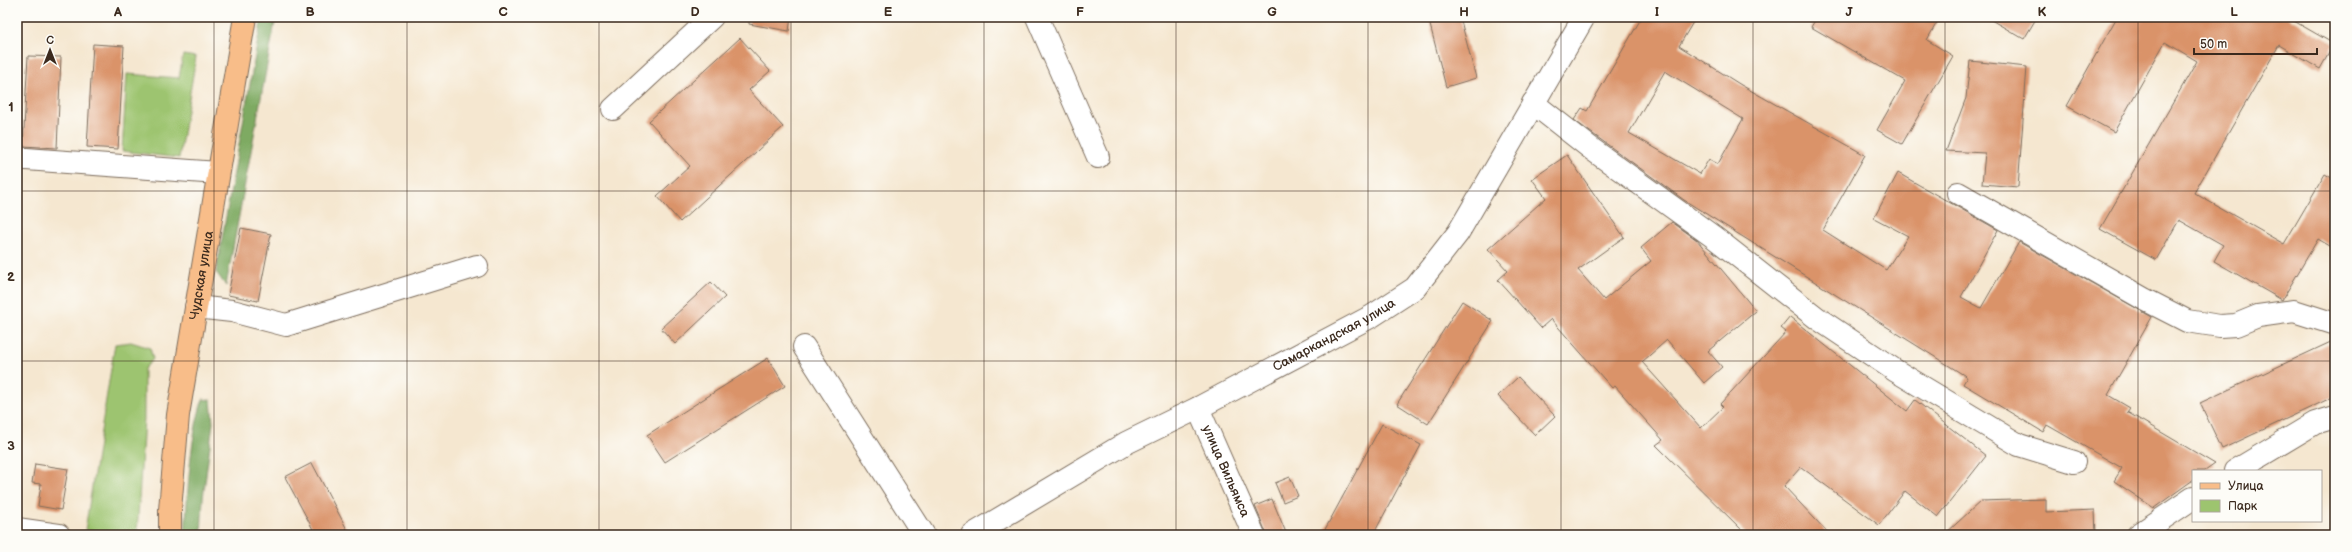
<svg xmlns="http://www.w3.org/2000/svg" width="2352" height="552" font-family="'Balsamiq Sans',sans-serif">
	<rect width="100%" height="100%" fill="#fdfcf7"/>
	<filter id="ink" filterUnits="userSpaceOnUse"><feTurbulence type="fractalNoise" baseFrequency=".025" numOctaves="2"/><feDisplacementMap in="SourceGraphic" scale="8" xChannelSelector="R" yChannelSelector="G"/><feConvolveMatrix kernelMatrix="1 2 1 2 8 2 1 2 1" color-interpolation-filters="sRGB"/></filter>
	<filter id="wash" filterUnits="userSpaceOnUse"><feTurbulence type="fractalNoise" baseFrequency=".012" numOctaves="4" result="noise"/><feDisplacementMap in="SourceGraphic" scale="16" xChannelSelector="R" yChannelSelector="G"/><feGaussianBlur stdDeviation="0.9" result="paint"/><feColorMatrix in="noise" values="0 0 0 0 0 0 0 0 0 0 0 0 0 0 0 0 0 1.4 0 .05"/><feComposite in="paint" operator="in"/></filter>
	<g filter="url(#wash)">
		<rect width="100%" height="100%" fill="#f5e7d0"/>
		<!-- green -->
		<g fill="#9dc46f" stroke="#6c7746">
			<path d="M183,55L196,57L179,158L122,151L127,74L179,78Z"/>
			<path d="M131,342L150,348L153,359L144,369V418L137,534L85,530L115,344Z"/>
		</g>
		<!-- forest -->
		<g fill="#7eaa62" stroke="#5c6a40">
			<path d="M262,17H276L226,286L216,272Z"/>
			<path d="M203,399L211,400L213,423L203,498L201,535H185C188,492 189,440 203,399Z"/>
		</g>
		<g id="blocks">
			<!-- building -->
			<g fill="#da9369" fill-rule="evenodd">
				<path d="M749,17H791L789,31L749,24Z"/>
				<path d="M1428,17H1460L1476,78L1446,87Z"/>
				<path d="M1642,17H1696L1679,46L1741,85L1865,155L1823,230L1886,270L1908,236L1874,218L1898,173L1998,230L1961,297L1981,308L2019,242L2152,317L2108,395L2130,408L2127,412L2215,464L2205,471H2193V480L2154,508L2114,481L2122,468L2047,425L2043,432L1963,384L1967,377L1684,200L1597,137L1574,120L1582,108L1587,111ZM1665,71L1743,119L1718,164L1709,159L1700,174L1629,133Z"/>
				<path d="M1817,17H1940L1927,40L1953,56L1902,144L1877,130L1905,81L1811,27Z"/>
				<path d="M1986,17H2037L2024,39Z"/>
				<path d="M2117,17H2287L2334,44L2320,69L2279,45L2194,193L2284,244L2325,174L2335,180V249L2318,239L2282,300L2214,261L2223,245L2179,220L2156,260L2100,229L2197,61L2165,42L2114,132L2067,106Z"/>
				<path d="M740,38L770,71L749,90L783,127L680,222L657,196L690,166L649,121Z"/>
				<path d="M93,44L124,46L118,149L87,147Z"/>
				<path d="M28,56L61,57L57,148L23,146Z"/>
				<path d="M1970,61L2027,67L2018,187L1982,184L1985,153L1946,151L1966,98Z"/>
				<path d="M1567,155L1624,237L1578,270L1604,300L1651,261L1641,248L1672,222L1697,240L1756,311L1708,351L1722,367L1704,383L1667,340L1642,362L1701,428L1723,407L1720,404L1786,332L1781,328L1790,317L1907,411L1915,400L1986,456L1938,517L1905,491L1879,525L1801,467L1784,486L1830,535H1747L1656,445L1663,440L1615,386L1612,388L1551,319L1541,328L1498,280L1508,271L1488,249L1546,198L1532,179Z"/>
				<path d="M241,228L271,234L258,301L228,295Z"/>
				<path d="M711,282L725,297L675,344L661,328Z"/>
				<path d="M1462,301L1493,321L1428,424L1397,404Z"/>
				<path d="M2335,340V396L2222,449L2200,403Z"/>
				<path d="M768,358L785,386L665,462L647,435Z"/>
				<path d="M1518,377L1555,416L1535,435L1498,396Z"/>
				<path d="M1382,424L1421,445L1373,535H1322Z"/>
				<path d="M312,463L350,535H316L285,477Z"/>
				<path d="M35,464L68,469L61,510L38,506L41,484L32,483Z"/>
				<path d="M1290,477L1298,496L1283,502L1275,483Z"/>
				<path d="M1272,499L1287,535H1267L1255,506Z"/>
				<path d="M2046,499V512L2095,510L2096,535H1944L1981,501Z"/>
			</g>
		</g>
	</g>
	<g filter="url(#ink)">
		<use href="#blocks" fill-opacity="0" stroke="#7c6c5c" stroke-width="1"/>
		<g fill="none" stroke-linecap="round" stroke-linejoin="round">
			<!-- minor casing -->
			<g stroke="#7c6c5c" stroke-width="24">
				<g id="minor">
					<path d="M1037,17L1098,157"/>
					<path d="M1533,103L1593,150L1715,238L1817,318L1896,371L2019,445L2074,462"/>
					<path d="M613,109L712,17"/>
					<path d="M26,159L218,173"/>
					<path d="M1958,193L2144,299L2187,321L2220,326L2236,325L2258,316L2294,311L2335,324"/>
					<path d="M196,307L232,311L286,325L477,266"/>
					<path d="M804,347L924,535"/>
					<path id="s1" d="M1198,408L1254,535"/>
					<path d="M2235,471L2315,423L2335,417"/>
					<path d="M17,529L59,535"/>
					<path id="s2" d="M972,535L1126,443L1198,408L1372,316L1415,288L1458,233L1584,17"/>
					<path d="M2138,535L2193,498"/>
				</g>
			</g>
			<!-- major casing -->
			<g stroke="#7c6c5c" stroke-width="24">
				<g id="major">
					<path id="s3" d="M170,535V510L178,415L245,17"/>
				</g>
			</g>
			<!-- minor -->
			<use href="#minor" stroke="#fff" stroke-width="22"/>
			<!-- major -->
			<use href="#major" stroke="#f8bd89" stroke-width="22"/>
		</g>
	</g>
	<!-- grid -->
	<path fill="none" stroke="#3b2a1e" stroke-width="1" stroke-opacity="0.55" d="M214,17V535M407,17V535M599,17V535M791,17V535M984,17V535M1176,17V535M1368,17V535M1561,17V535M1753,17V535M1945,17V535M2138,17V535M17,191H2335M17,361H2335"/>
	<g text-anchor="middle" dominant-baseline="central" stroke-width="3" stroke-linejoin="round" paint-order="stroke">
		<!-- street labels -->
		<g font-size="13" fill="#3b2a1e" stroke="#fdfcf7">
			<text stroke="none"><textPath href="#s3" startOffset="262">Чудская улица</textPath></text>
			<text stroke="none"><textPath href="#s2" startOffset="414">Самаркандская улица</textPath></text>
			<text stroke="none"><textPath href="#s1" startOffset="69">улица Вильямса</textPath></text>
		</g>
	</g>
	<!-- margin -->
	<rect width="2352" height="552" fill="none" stroke="#fdfcf7" stroke-width="44"/>
	<!-- legend -->
	<rect x="2192" y="470" width="130" height="52" fill="#fdfcf7" stroke="#afa8a0"/>
	<rect x="2200" y="483" width="20" height="6" fill="#f8bd89" stroke="#afa8a0"/>
	<text x="2228" y="490" font-size="12" fill="#3b2a1e">Улица</text>
	<rect x="2200" y="500" width="20" height="12" fill="#9dc46f" stroke="#afa8a0"/>
	<text x="2228" y="510" font-size="12" fill="#3b2a1e">Парк</text>
	<!-- north arrow -->
	<g transform="translate(50 50)" stroke="#fdfcf7" stroke-width="3" paint-order="stroke">
	<path d="M0-3L7 15L0 10L-7 15Z" fill="#3b2a1e"/>
	<text y="-6" font-size="11" font-weight="bold" text-anchor="middle" fill="#3b2a1e">С</text>
	</g>
	<!-- scale -->
	<path d="M2194 48v6h123v-6" fill="none" stroke="#3b2a1e" stroke-width="2"/>
	<text x="2200" y="48" font-size="12" fill="#3b2a1e" stroke="#fdfcf7" stroke-width="3" paint-order="stroke">50 m</text>
	<rect x="22" y="22" width="2308" height="508" fill="none" stroke="#3b2a1e" stroke-width="1.5"/>
	<g font-size="13" text-anchor="middle" font-weight="bold" fill="#3b2a1e">
		<text x="118" y="16">A</text>
		<text x="310" y="16">B</text>
		<text x="503" y="16">C</text>
		<text x="695" y="16">D</text>
		<text x="888" y="16">E</text>
		<text x="1080" y="16">F</text>
		<text x="1272" y="16">G</text>
		<text x="1464" y="16">H</text>
		<text x="1657" y="16">I</text>
		<text x="1849" y="16">J</text>
		<text x="2042" y="16">K</text>
		<text x="2234" y="16">L</text>
		<text x="11" y="111">1</text>
		<text x="11" y="281">2</text>
		<text x="11" y="450">3</text>
	</g>
</svg>
